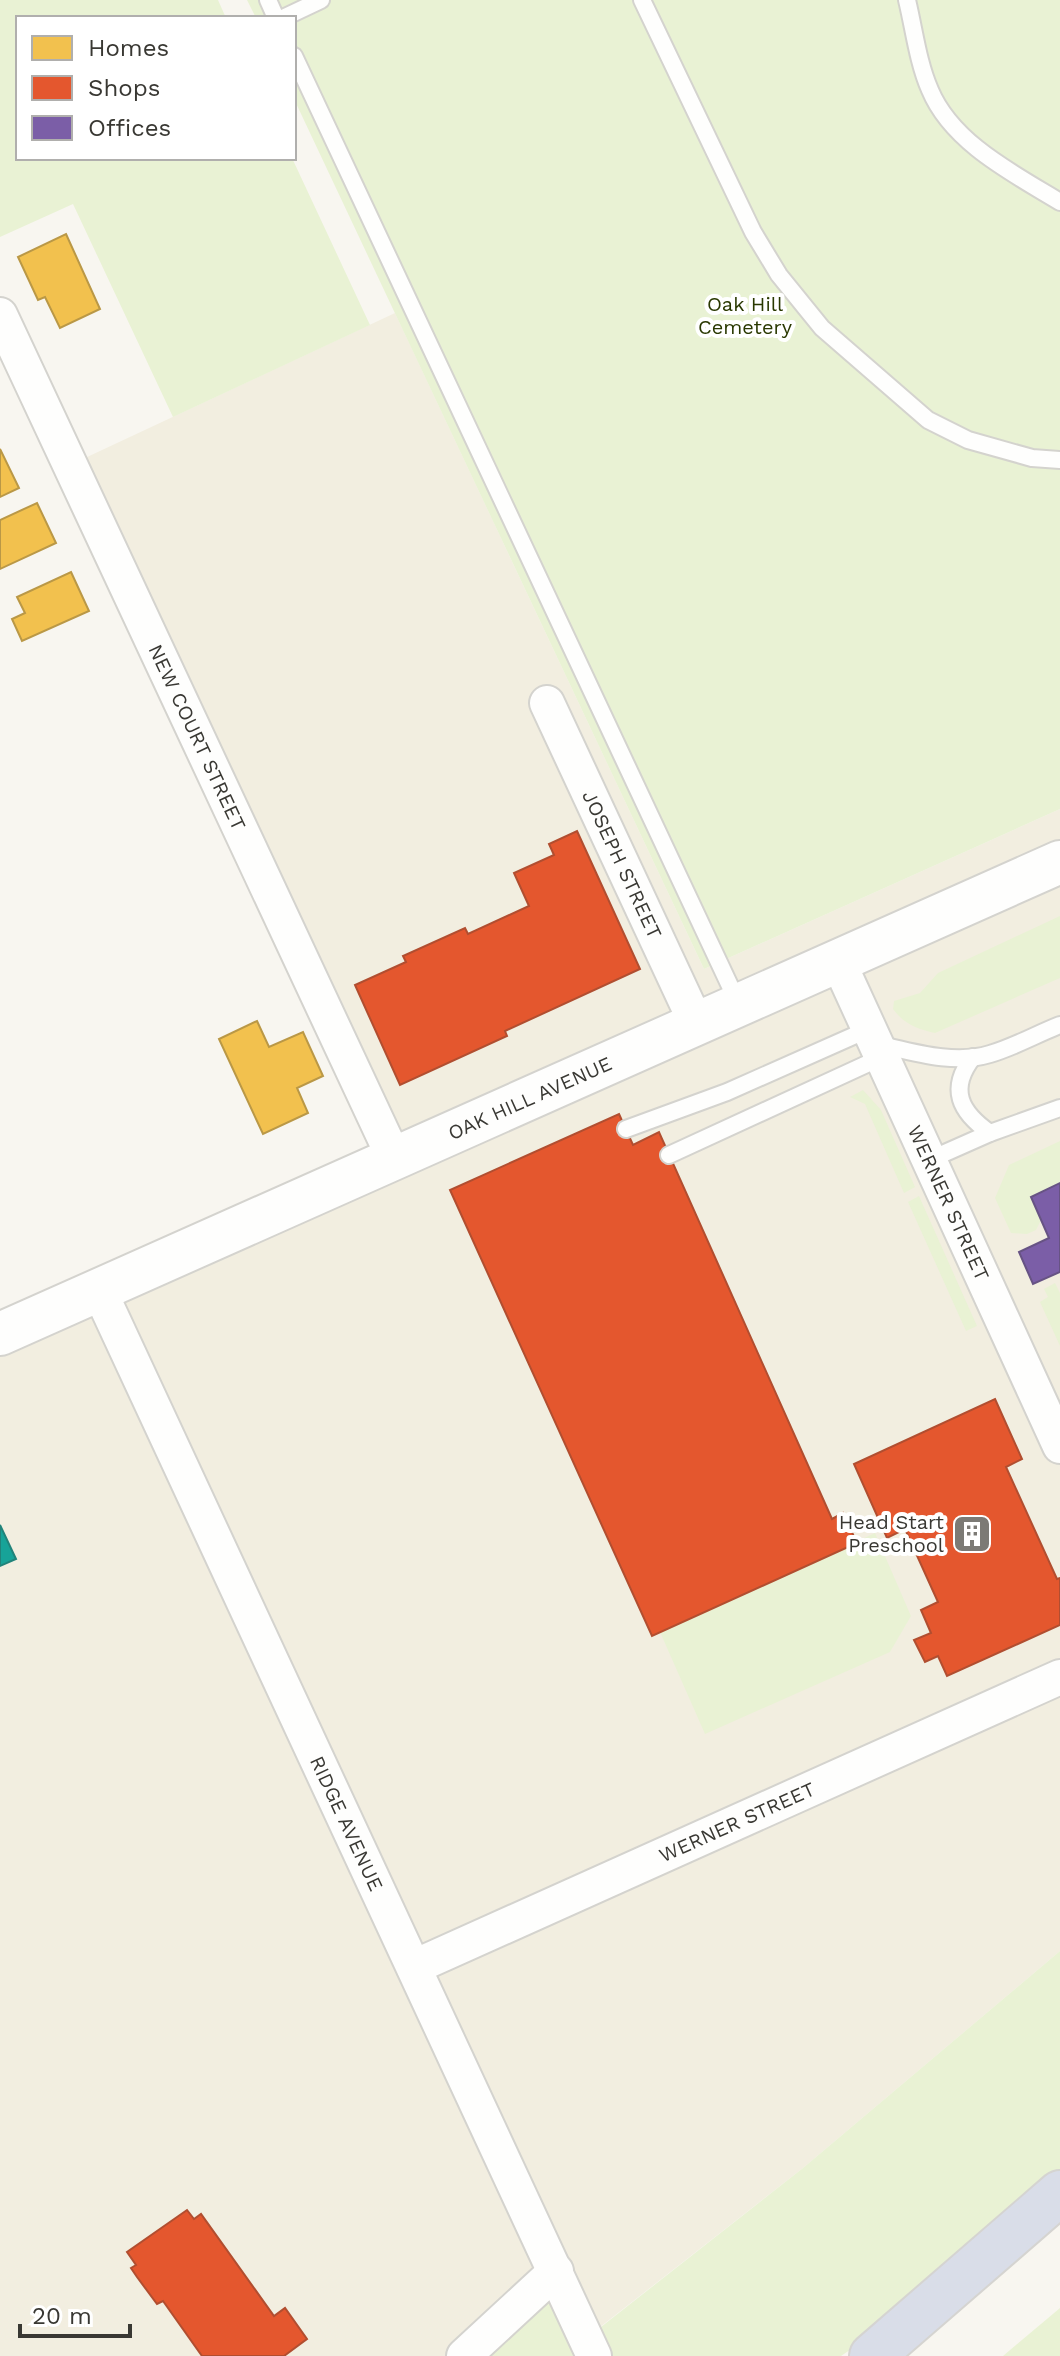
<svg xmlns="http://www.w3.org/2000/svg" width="1060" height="2356" font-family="'Work Sans',sans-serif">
	<rect width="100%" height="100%" fill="#f8f6f0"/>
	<!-- built -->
	<path fill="#f2eee0" d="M395,313L704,969L1060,809V1951L803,2168L586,2338L464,2356H0V1334L393,1158L70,465Z"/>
	<!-- green -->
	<g fill="#e9f2d4">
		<path d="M0,0H218L226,18H18V158H292L370,325L173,417L73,204L0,237Z"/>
		<path d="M247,0H1060V809L704,969L294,99V18H256Z"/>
		<path d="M1060,916V978L935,1033C917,1029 904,1024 893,1009L894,1001L920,993L938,973Z"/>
		<path d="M863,1090L881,1110L915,1187L904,1193L865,1104L850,1097Z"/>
		<path d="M1060,1141V1183L1031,1197L1041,1220L1036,1230L1027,1234L1011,1233L995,1198L1009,1165Z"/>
		<path d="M919,1196L977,1326L966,1331L908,1202Z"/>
		<path d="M1055,1283L1060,1293V1346L1040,1302L1048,1297L1044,1289Z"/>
		<path d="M875,1533L911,1616L890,1652L705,1734L660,1632Z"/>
		<path d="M1060,1951V2193L982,2260L841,2356H464L556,2271L587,2338L803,2168Z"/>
		<path d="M1060,2308V2356H1003Z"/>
	</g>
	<!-- homes -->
	<g fill="#f2c14e" stroke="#ba9846" stroke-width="2">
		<path d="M66,234L100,309L60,328L45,297L38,300L18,257Z"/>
		<path d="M0,449L19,488L0,497Z"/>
		<path d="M37,503L56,543L0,569V520Z"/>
		<path d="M71,572L89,611L22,641L12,619L25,613L17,597Z"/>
		<path d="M257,1021L269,1047L303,1032L323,1076L297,1088L308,1113L263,1134L219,1039Z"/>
	</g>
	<!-- shops -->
	<g fill="#e4572e" stroke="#b14e30" stroke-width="2">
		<path d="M577,831L640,969L505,1031L507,1036L400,1085L355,985L406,962L403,956L465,928L468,934L529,906L514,873L554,855L549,844Z"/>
		<path d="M619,1114L633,1145L659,1132L832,1519L843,1513L857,1543L652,1636L450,1190Z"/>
		<path d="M995,1399L1022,1459L1006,1467L1057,1579L1060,1578V1625L947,1676L938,1656L925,1662L914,1640L931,1633L921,1610L938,1602L905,1529L887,1538L854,1464Z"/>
		<path d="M187,2210L194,2219L201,2214L274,2316L285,2308L307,2339L284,2356H202L163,2301L157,2304L137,2277L131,2268L136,2265L127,2252Z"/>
	</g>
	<!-- offices -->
	<path fill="#7b5ea7" stroke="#675384" stroke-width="2" d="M1060,1183V1272L1033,1284L1019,1252L1049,1238L1031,1197Z"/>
	<!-- public -->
	<path fill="#17a398" stroke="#21837a" stroke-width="2" d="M0,1525L16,1559L0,1566Z"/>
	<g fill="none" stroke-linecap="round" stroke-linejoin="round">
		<!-- service casing -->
		<g stroke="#d4d3ce" stroke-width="20">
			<g id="service">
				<path d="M268,0L276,18"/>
				<path d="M642,0L753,232L779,275L822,328L928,420L968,440L1032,458L1060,460"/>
				<path d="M907,0C914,29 918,63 930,90C952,143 1014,174 1060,202"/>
				<path d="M283,18L321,0"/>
				<path d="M294,56L738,1003"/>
				<path d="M877,1044C913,1052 954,1065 990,1054C1014,1047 1037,1034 1060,1025"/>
				<path d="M973,1057C948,1089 960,1112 990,1133"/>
				<path d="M626,1129L727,1092L869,1029"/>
				<path d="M669,1155L882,1057"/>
				<path d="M929,1160L990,1133L1060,1108"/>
			</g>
		</g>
		<!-- minor casing -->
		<g stroke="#d4d3ce" stroke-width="38">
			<g id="minor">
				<path id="s1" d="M0,315L394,1158"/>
				<path id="s2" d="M547,703L697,1025"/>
				<path id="s3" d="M838,961L1060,1446"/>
				<path id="s4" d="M99,1290L594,2356"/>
				<path id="s5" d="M414,1967L1060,1677"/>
				<path d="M464,2356L556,2271"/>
			</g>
		</g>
		<!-- tertiary casing -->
		<g stroke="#d4d3ce" stroke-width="46">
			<g id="tertiary">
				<path id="s6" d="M0,1334L1060,862"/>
			</g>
		</g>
		<!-- motorway casing -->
		<g stroke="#d5d4d1" stroke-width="48">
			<path id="motorway" d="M872,2356L1060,2193"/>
		</g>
		<!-- service -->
		<use href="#service" stroke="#fefefd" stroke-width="16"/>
		<!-- minor -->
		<use href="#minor" stroke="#fefefd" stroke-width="34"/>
		<!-- tertiary -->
		<use href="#tertiary" stroke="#fefefd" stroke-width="42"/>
		<!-- motorway -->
		<use href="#motorway" stroke="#d9dde8" stroke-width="44"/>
	</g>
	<!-- icons -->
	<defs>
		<g id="building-square" transform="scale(2)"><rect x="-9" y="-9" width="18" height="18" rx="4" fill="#7c7a75" stroke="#fff"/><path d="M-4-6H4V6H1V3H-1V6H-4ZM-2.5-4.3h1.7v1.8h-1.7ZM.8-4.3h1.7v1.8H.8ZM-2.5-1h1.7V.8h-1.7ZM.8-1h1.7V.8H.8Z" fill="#fff"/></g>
	</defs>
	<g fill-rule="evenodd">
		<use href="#building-square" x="972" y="1534"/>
	</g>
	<g text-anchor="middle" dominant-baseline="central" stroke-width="8" stroke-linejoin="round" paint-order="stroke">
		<!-- park labels -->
		<g font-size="20" fill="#293800" stroke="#fff">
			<text x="745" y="304">Oak Hill<tspan x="745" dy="23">Cemetery</tspan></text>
		</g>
		<!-- street labels -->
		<g font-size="20" fill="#393833" stroke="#fff">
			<text stroke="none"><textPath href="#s1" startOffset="466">NEW COURT STREET</textPath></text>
			<text stroke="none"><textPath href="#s2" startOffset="178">JOSEPH STREET</textPath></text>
			<text stroke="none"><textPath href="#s6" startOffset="580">OAK HILL AVENUE</textPath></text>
			<text stroke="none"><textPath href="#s3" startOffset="266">WERNER STREET</textPath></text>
			<text stroke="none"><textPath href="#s5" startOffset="354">WERNER STREET</textPath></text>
			<text stroke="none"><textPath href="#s4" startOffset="588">RIDGE AVENUE</textPath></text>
		</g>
		<!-- poi labels -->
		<g font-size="20" fill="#393833" stroke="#fff" text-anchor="end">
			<text x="944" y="1522">Head Start<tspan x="944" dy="23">Preschool</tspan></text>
		</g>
	</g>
	<!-- legend -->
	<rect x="16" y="16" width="280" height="144" fill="#ffffff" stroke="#b0afad" stroke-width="2"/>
	<rect x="32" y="36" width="40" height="24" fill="#f2c14e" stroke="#b0afad" stroke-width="2"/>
	<text x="88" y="56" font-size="24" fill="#393833">Homes</text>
	<rect x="32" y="76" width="40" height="24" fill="#e4572e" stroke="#b0afad" stroke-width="2"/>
	<text x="88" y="96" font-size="24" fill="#393833">Shops</text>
	<rect x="32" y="116" width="40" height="24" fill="#7b5ea7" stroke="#b0afad" stroke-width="2"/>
	<text x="88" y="136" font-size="24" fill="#393833">Offices</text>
	<!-- scale -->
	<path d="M20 2324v12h110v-12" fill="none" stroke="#393833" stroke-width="4"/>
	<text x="32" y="2324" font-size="24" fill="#393833" stroke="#ffffff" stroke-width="6" paint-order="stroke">20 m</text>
</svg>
